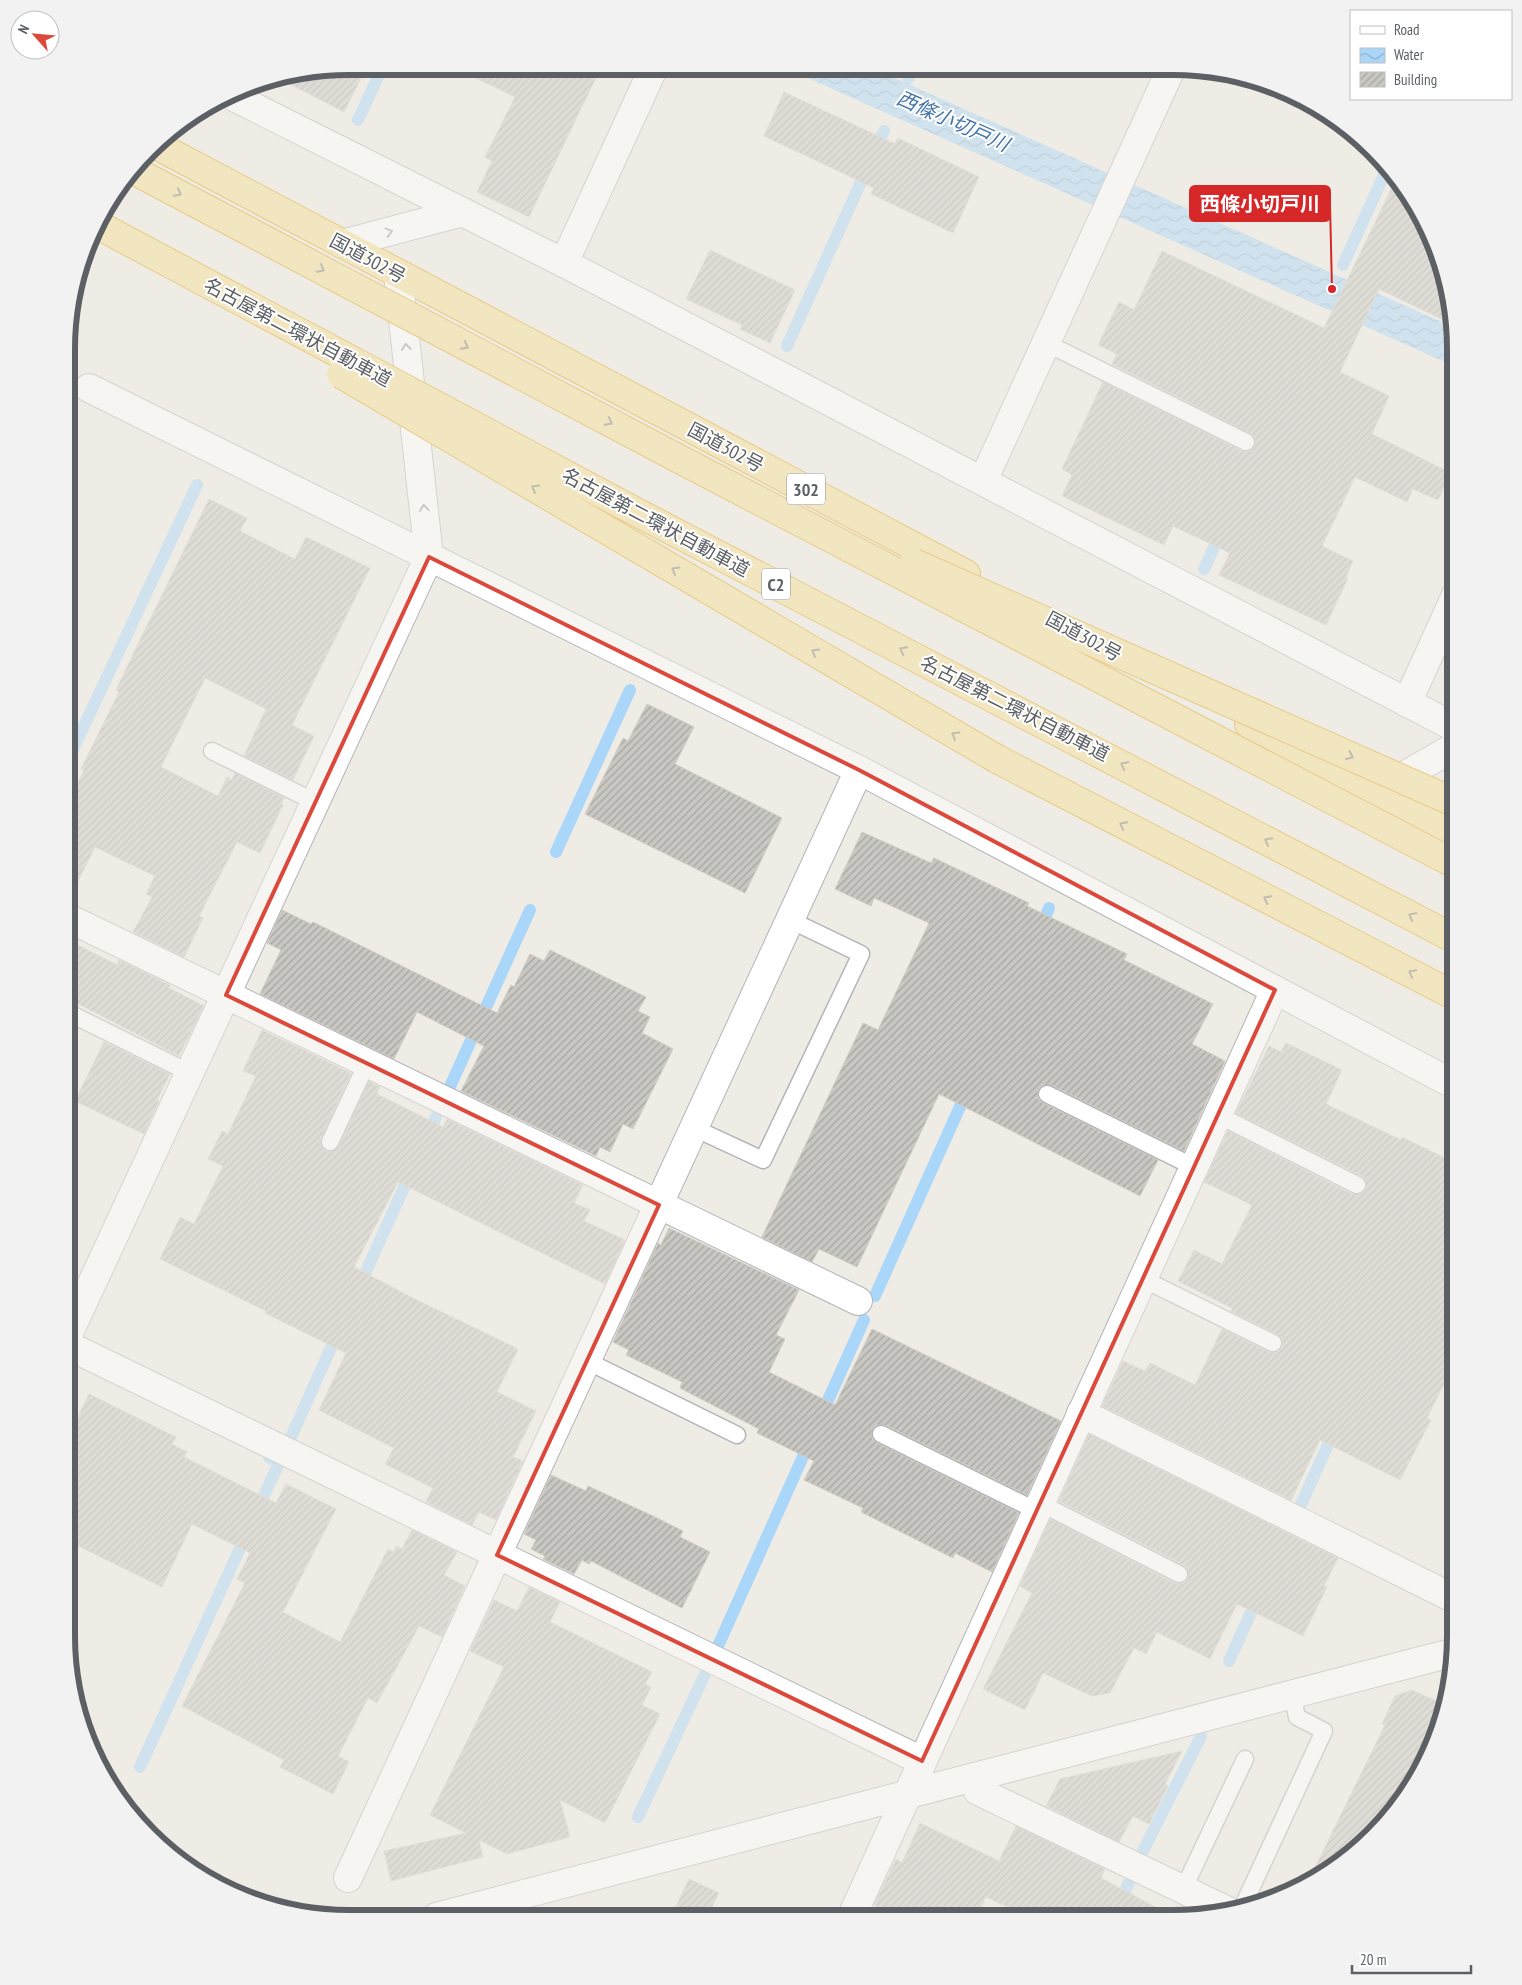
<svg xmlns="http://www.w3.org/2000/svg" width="1522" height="1985" font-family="'PT Sans Narrow','Noto Sans JP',sans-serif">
	<defs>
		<pattern id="water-waves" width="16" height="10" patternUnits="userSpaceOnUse" patternTransform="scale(1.25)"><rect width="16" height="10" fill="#aad6f9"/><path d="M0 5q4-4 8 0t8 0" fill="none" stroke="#8eb1cd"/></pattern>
		<pattern id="building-hatch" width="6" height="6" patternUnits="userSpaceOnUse" patternTransform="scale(1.25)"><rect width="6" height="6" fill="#c9c7c2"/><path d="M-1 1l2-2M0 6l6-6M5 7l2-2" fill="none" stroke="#a6a5a1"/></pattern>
	</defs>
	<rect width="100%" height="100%" fill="#eeece5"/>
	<!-- water -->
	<path fill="url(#water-waves)" d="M783,67L872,68L1453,327L1456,367Z"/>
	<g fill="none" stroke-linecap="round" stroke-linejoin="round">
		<!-- stream -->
		<g stroke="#aad6f9" stroke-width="12">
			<path d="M908,79L913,68"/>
			<path d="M358,120L383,66"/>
			<path d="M1343,265L1388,166"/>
			<path d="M787,346L884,131"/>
			<path d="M1204,569L1222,530"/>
			<path d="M68,760L197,485"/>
			<path d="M556,852L630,690"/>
			<path d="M1040,929L1049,908"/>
			<path d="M448,1091L530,910"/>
			<path d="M427,1136L436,1117"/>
			<path d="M358,1289L412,1170"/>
			<path d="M875,1296L967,1091"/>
			<path d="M821,1416L864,1320"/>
			<path d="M291,1437L338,1332"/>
			<path d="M1299,1509L1335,1429"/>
			<path d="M256,1513L279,1463L269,1457"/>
			<path d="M718,1646L810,1441"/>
			<path d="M1229,1661L1258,1597"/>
			<path d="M140,1767L247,1533"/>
			<path d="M638,1817L706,1672"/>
			<path d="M1140,1857L1201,1736"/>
			<path d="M1113,1919L1130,1880"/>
		</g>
	</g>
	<!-- building -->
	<g fill="url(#building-hatch)" stroke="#d2cdc3">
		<path d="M349,66H367L344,112L278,78Z"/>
		<path d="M453,67H601L529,217L477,192L492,161L485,157L515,97Z"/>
		<path d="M784,92L895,144L898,138L979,177L953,233L871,194L874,188L764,136Z"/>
		<path d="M1396,179L1426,224L1446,276L1452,324L1379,289L1340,372L1389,396L1372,434L1451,473L1438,500L1413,489L1407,502L1355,477L1322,546L1353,561L1346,577L1348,578L1326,625L1219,575L1230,553L1173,526L1164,545L1062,496L1072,475L1062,469L1103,382L1242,451H1251L1255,446V437L1250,433L1112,364L1117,354L1098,345L1119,302L1134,310L1162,251L1324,328Z"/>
		<path d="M710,250L795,290L770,343L740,329L742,325L686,299Z"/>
		<path d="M209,499L247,518L240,531L295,559L306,537L370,568L292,725L314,736L293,780L244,756L266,709L205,678L161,767L218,796L227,777L232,780L235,773L284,798L281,804L283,805L260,853L237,842L199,916L203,918L184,957L133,932L152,897L146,894L155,876L95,847L68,901V804L84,770L81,769L119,692L116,690L137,646Z"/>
		<path d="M647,704L694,727L675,764L782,818L745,893L585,814L623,738L628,741Z"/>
		<path d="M862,832L931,863L934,858L1029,903L1027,906L1127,954L1124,960L1213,1004L1192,1044L1225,1061L1184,1151L1051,1085H1042L1038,1090V1099L1043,1103L1158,1160L1140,1196L939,1094L857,1267L819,1249L812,1262L762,1237L863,1023L878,1030L929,923L874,898L871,906L835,889Z"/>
		<path d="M282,910L311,924L313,922L497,1013L511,985L514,987L530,954L544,961L550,950L646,997L638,1011L650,1017L642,1033L673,1049L633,1129L623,1124L610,1152L600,1147L596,1156L461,1091L484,1046L417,1012L394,1059L260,994L281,950L267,943Z"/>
		<path d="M68,940L117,965L119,960L170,985L169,988L204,1006L179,1056L67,998Z"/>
		<path d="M262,1030L351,1073L321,1138L320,1143L325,1151L331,1152L339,1146L369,1081L380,1087L377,1094L443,1127L447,1119L583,1185L574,1203L590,1210L584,1221L625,1240L605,1284L398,1182L354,1267L413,1298L518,1349L497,1392L536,1411L513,1457L523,1461L496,1520L479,1512L472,1525L426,1502L433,1488L385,1464L394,1448L319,1410L346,1353L265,1313L266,1311L160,1259L180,1217L194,1224L223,1166L208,1159L222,1131L228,1134L256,1076L243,1071Z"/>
		<path d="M104,1042L170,1074L157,1100L159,1101L144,1134L75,1101Z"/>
		<path d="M1286,1043L1342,1070L1326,1104L1401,1140L1402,1137L1455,1163V1362L1427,1418L1431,1420L1400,1480L1320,1440L1291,1500L1102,1406L1123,1361L1145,1371L1150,1363L1195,1385L1222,1329L1269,1352H1278L1282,1347V1338L1277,1334L1231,1311L1232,1308L1178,1281L1194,1250L1222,1264L1252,1205L1204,1182L1228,1131L1352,1194H1362L1366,1189V1180L1362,1176L1236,1113L1269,1046L1281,1052Z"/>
		<path d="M669,1228L799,1290L776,1335L785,1339L769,1372L835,1405L872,1329L1061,1421L1027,1495L885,1425H876L872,1430V1439L877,1443L1019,1513L992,1572L955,1553L953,1558L861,1512L863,1508L804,1480L814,1461L757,1433L759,1429L680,1388L682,1382L626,1355L629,1350L613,1342L658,1243L661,1245Z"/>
		<path d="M89,1394L176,1437L172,1444L187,1452L184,1457L276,1503L286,1484L336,1509L283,1612L340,1642L388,1549L393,1552L396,1546L402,1549L412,1530L457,1552L444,1575L465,1586L442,1637L419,1626L377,1703L368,1698L338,1756L349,1762L333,1794L280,1767L284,1760L182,1706L245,1583L237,1579L250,1553L192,1524L162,1587L66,1540L67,1439Z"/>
		<path d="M1089,1434L1338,1558L1324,1586L1327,1587L1303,1636L1237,1604L1210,1659L1157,1632L1146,1654L1134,1648L1110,1693L1092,1696L1043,1673L1025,1710L983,1689L1032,1593L1020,1586L1050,1519L1174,1583H1184L1188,1578V1569L1184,1565L1059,1501Z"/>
		<path d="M551,1475L586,1491L588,1486L653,1516L683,1531L680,1537L710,1552L682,1608L591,1561L589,1564L582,1560L574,1574L543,1559L545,1556L531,1549L536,1540L524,1534Z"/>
		<path d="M529,1587L560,1602L550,1622L652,1672L645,1684L651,1687L642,1705L660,1714L605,1823L560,1800L570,1837L507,1854L479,1840L483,1857L391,1881L384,1851L466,1833L430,1815L504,1667L470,1651L494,1600L517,1611Z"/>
		<path d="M1412,1690L1445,1705L1441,1726L1431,1747L1426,1744L1392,1811L1360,1848L1307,1884L1385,1725L1382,1724L1395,1696Z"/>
		<path d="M1182,1751L1165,1784L1168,1786L1149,1824L1133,1816L1119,1842L1046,1806L1060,1779Z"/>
		<path d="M920,1823L999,1861L1016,1826L1105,1869L1101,1878L1176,1918H1031L986,1897L975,1918H900L874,1905L896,1859L902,1863Z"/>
		<path d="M689,1879L719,1893L707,1917H671Z"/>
	</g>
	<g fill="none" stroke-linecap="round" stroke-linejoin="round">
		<!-- lane casing -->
		<g stroke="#b2b5b8" stroke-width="19">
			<g id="lane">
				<path d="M1046,343L1246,442"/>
				<path d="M212,751L315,802"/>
				<path d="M67,1012L190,1073"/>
				<path d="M1047,1094L1194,1167"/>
				<path d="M1218,1115L1357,1185"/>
				<path d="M694,1128L763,1160L861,954L790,920"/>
				<path d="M330,1142L367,1063"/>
				<path d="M1143,1279L1273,1343"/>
				<path d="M587,1361L737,1435"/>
				<path d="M881,1434L1037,1511"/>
				<path d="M1040,1503L1179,1574"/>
				<path d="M1183,1890L1245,1759"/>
				<path d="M1241,1910L1324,1731L1297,1717L1292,1694"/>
			</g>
		</g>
		<!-- street casing -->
		<g stroke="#b2b5b8" stroke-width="30">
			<g id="street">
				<path d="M232,96L564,263L1456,728"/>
				<path d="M342,244L463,212"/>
				<path d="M564,263L654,67"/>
				<path d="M89,388L859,770L1455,1085"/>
				<path d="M983,481L1171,69"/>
				<path d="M1407,703L1456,595"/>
				<path d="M1383,788L1456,746"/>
				<path d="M68,918L858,1301"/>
				<path d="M67,1337L429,557L398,274"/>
				<path d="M67,1345L922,1761"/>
				<path d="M1081,1413L1455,1599"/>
				<path d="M975,1777L978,1791L1228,1911"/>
				<path d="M348,1878L859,770"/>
				<path d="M436,1917L1455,1652"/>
				<path d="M851,1918L1275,990"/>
			</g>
		</g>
		<!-- highway casing -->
		<g stroke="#e1a111" stroke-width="30">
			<g id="highway">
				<path d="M156,145L966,574"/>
				<path d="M1249,724L1456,833"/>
				<path d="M997,759L1455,996"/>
			</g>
		</g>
		<!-- lane -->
		<use href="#lane" stroke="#fff" stroke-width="16"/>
		<!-- street -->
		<use href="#street" stroke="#fff" stroke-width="28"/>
		<!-- highway -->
		<use href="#highway" stroke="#f5dd94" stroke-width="28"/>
		<!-- highway-bridge casing -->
		<g stroke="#e1a111" stroke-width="30" stroke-linecap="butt">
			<g id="highway-bridge">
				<path d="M135,171L666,452L1455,864"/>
				<path d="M98,225L638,513L1455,939"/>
				<path d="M341,374L997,759"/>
				<path d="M914,563L1456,803"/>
			</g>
		</g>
		<!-- highway-bridge -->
		<use href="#highway-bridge" stroke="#f5dd94" stroke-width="28"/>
	</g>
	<!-- one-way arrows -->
	<defs><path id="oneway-chevron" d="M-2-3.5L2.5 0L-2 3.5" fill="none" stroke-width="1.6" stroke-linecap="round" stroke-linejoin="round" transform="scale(1.25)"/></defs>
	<g stroke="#8a8672">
		<use href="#oneway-chevron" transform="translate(178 193) rotate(28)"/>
		<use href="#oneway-chevron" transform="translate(321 269) rotate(28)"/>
		<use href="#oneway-chevron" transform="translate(465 346) rotate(28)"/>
		<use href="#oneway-chevron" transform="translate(609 422) rotate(28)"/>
		<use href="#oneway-chevron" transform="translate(535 488) rotate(-150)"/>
		<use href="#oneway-chevron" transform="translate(675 570) rotate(-150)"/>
		<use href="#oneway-chevron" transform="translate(903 650) rotate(-153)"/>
		<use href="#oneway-chevron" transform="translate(815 652) rotate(-150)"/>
		<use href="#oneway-chevron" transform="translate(955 735) rotate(-150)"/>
		<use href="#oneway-chevron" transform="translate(1350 756) rotate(24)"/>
		<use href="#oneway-chevron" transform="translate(1124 765) rotate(-152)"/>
		<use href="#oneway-chevron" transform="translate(1123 825) rotate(-153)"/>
		<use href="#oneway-chevron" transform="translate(1268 841) rotate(-152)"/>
		<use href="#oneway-chevron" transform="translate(1267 899) rotate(-153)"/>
		<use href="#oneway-chevron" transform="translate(1412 916) rotate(-152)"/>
		<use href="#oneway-chevron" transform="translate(1412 973) rotate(-153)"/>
	</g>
	<g stroke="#9da0a2">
		<use href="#oneway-chevron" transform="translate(389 232) rotate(-15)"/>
		<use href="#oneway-chevron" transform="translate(406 347) rotate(-96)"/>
		<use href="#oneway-chevron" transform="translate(424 508) rotate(-96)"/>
	</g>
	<!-- marked area -->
	<path d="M0 0H1522V1985H0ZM429,557L859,770L1275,990L922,1761L497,1555L659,1205L226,995Z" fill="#eeece5" fill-opacity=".55" fill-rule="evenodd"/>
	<path fill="none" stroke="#dc493c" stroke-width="4" stroke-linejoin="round" d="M429,557L859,770L1275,990L922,1761L497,1555L659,1205L226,995Z"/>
	<g text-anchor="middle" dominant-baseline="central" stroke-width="4" stroke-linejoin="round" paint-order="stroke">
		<!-- shield labels -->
		<g fill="#fff" stroke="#8d9092" stroke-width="1">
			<rect x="787" y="473.5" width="38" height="31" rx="4"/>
			<rect x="762" y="568.5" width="28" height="31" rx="4"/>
		</g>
		<g font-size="18" font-weight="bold" fill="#5c6064">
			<text x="806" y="489">302</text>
			<text x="776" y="584">C2</text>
		</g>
		<!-- street labels -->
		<g font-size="19" fill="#5c6064" stroke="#fff">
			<text transform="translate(368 258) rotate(28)">国道302号</text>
			<text transform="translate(298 332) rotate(28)">名古屋第二環状自動車道</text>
			<text transform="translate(726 447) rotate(28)">国道302号</text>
			<text transform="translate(656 522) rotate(28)">名古屋第二環状自動車道</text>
			<text transform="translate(1084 636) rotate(28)">国道302号</text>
			<text transform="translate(1015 708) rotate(27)">名古屋第二環状自動車道</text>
		</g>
		<!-- water labels -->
		<g font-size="20" font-style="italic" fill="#4877a9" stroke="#fff">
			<text transform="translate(953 121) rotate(24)">西條小切戸川</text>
		</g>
	</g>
	<!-- crop -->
	<path d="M0 0H1522V1985H0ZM349 75H1173A274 274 0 0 1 1447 349V1636A274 274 0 0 1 1173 1910H349A274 274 0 0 1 75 1636V349A274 274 0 0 1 349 75Z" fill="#f2f2f3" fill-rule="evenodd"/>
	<path fill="none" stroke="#5c6064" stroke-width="6" d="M349 75H1173A274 274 0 0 1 1447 349V1636A274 274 0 0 1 1173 1910H349A274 274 0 0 1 75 1636V349A274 274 0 0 1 349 75Z"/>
	<!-- callouts -->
	<path fill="none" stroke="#d62828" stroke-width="2" d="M1332 289L1330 204"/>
	<circle fill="#d62828" stroke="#fff" stroke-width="2" cx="1332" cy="289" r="5"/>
	<rect fill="#d62828" stroke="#d62828" stroke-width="2" x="1190" y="186" width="140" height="35" rx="5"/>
	<g font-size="20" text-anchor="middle" font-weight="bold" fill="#fff">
		<text x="1260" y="211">西條小切戸川</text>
	</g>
	<!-- legend -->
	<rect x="1350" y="10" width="162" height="90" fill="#ffffff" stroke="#bebfc1"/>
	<rect x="1360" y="26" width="25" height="8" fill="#ffffff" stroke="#bebfc1"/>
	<text x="1394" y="35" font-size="15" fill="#5c6064">Road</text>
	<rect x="1360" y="48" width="25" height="15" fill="url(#water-waves)" stroke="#bebfc1"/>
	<text x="1394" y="60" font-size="15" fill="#5c6064">Water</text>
	<rect x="1360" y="72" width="25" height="15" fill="url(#building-hatch)" stroke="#bebfc1"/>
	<text x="1394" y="85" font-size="15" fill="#5c6064">Building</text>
	<!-- north arrow -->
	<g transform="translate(35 35) rotate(297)"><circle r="24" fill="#ffffff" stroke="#bebfc1"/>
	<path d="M0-4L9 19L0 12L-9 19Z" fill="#dc493c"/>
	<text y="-8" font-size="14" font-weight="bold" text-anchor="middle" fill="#5c6064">N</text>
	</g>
	<!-- scale -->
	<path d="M1352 1965v8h119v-8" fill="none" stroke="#5c6064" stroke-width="2.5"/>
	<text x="1360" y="1965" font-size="15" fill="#5c6064" stroke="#ffffff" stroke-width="4" paint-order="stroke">20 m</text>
</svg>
